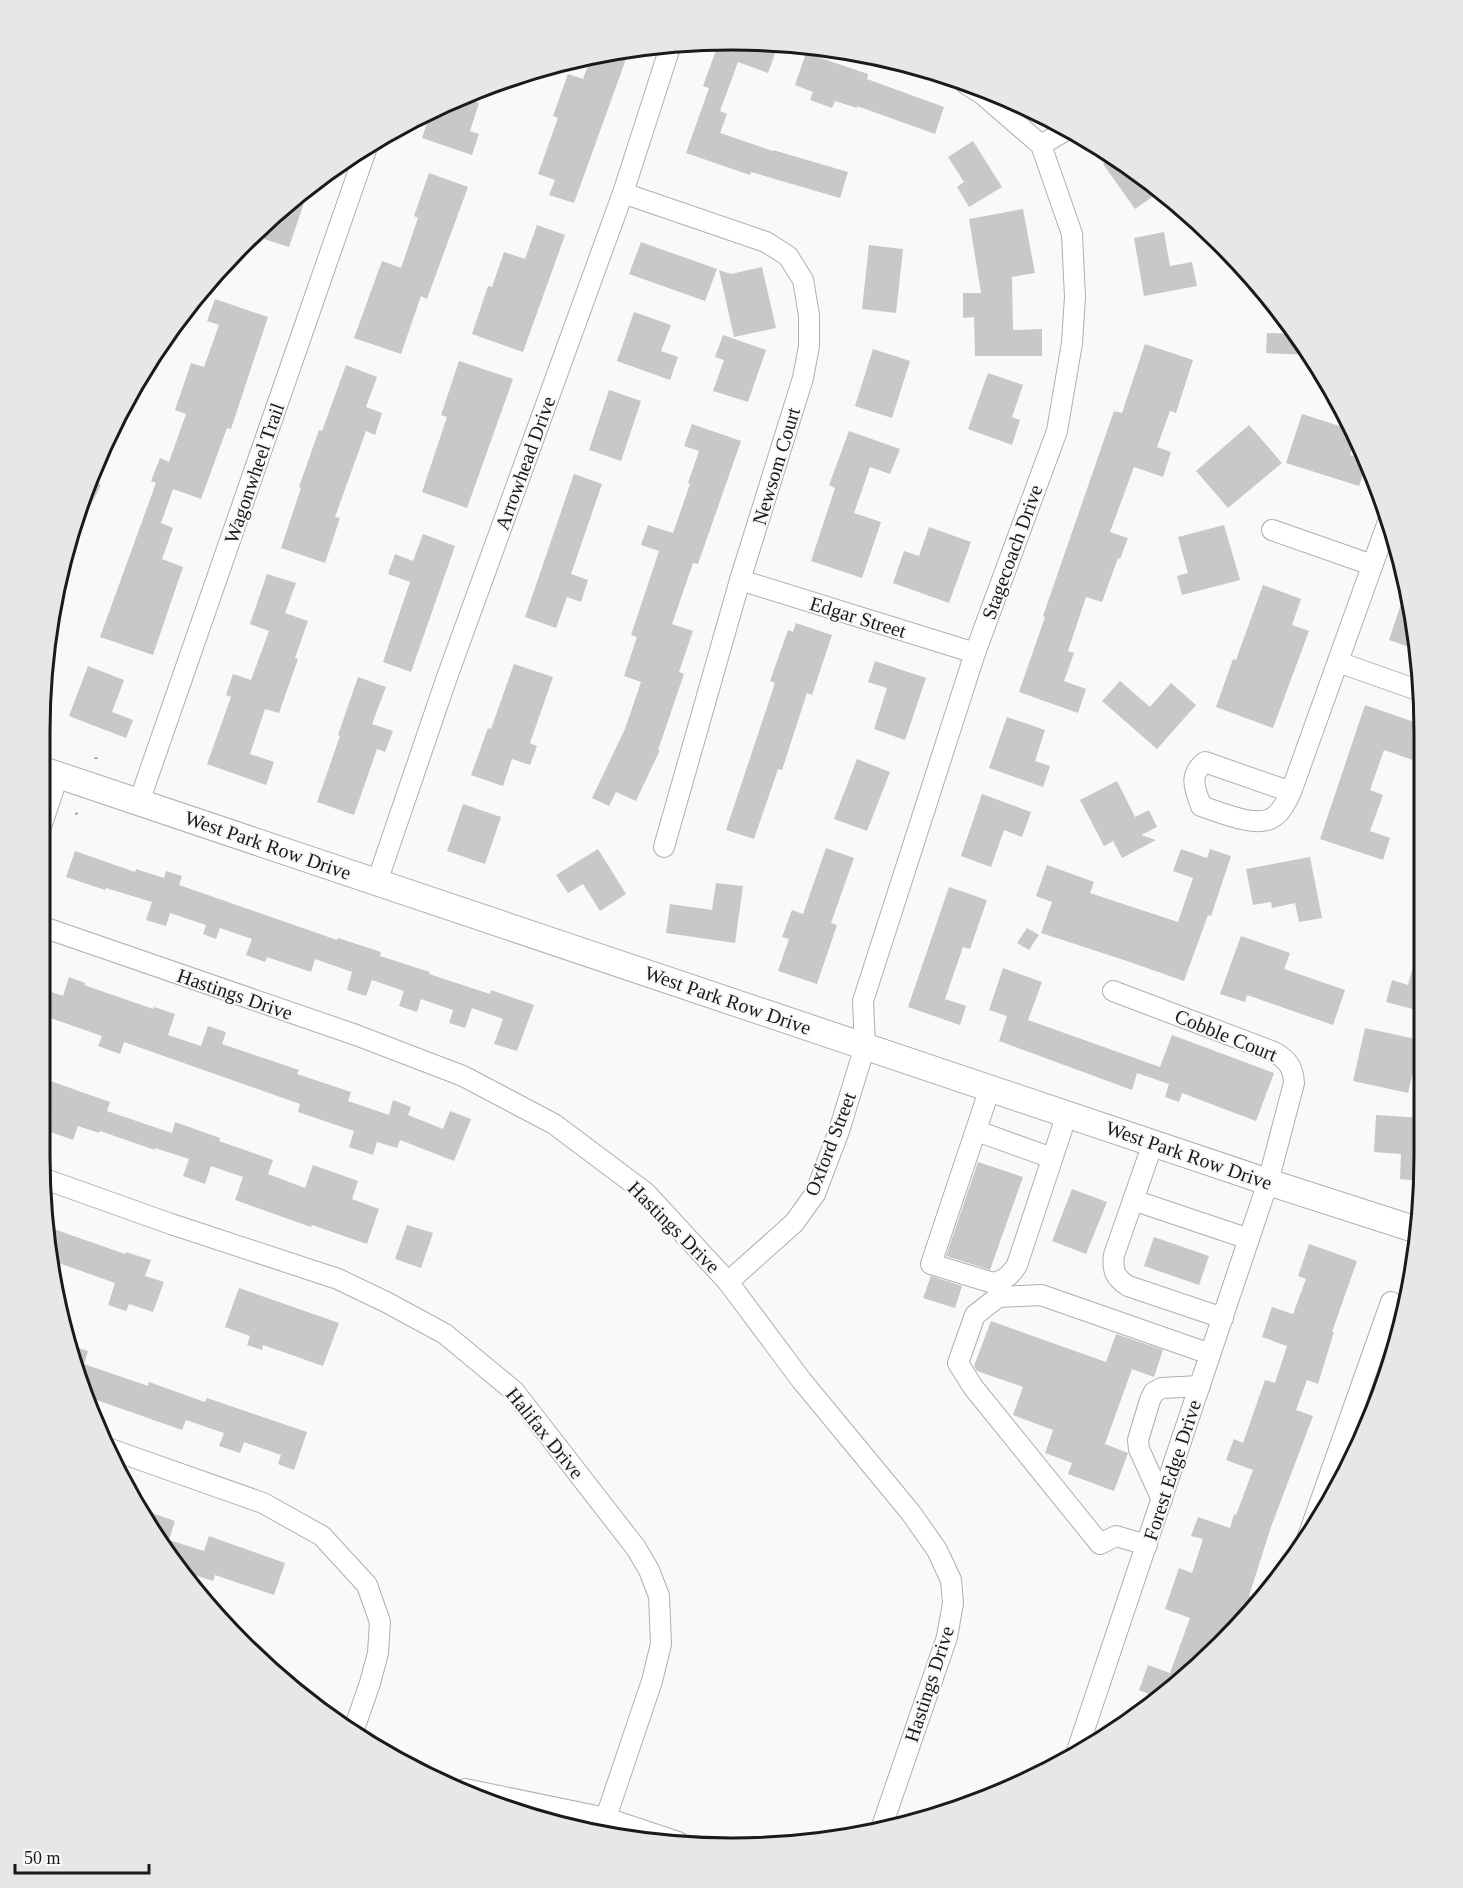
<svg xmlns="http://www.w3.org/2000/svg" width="1463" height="1888" font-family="Georgia,serif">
	<rect width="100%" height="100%" fill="#f9f9fc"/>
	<!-- building -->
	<g fill="#c8c8cb">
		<path d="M768,41L778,45L768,73L738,62L720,111L727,114L720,133L773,151V150L848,172L840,198L751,172L750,175L686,153L709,88L703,86L719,42Z"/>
		<path d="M630,48L574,203L549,195L555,180L538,174L558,118L553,116L568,74L583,79L591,57Z"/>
		<path d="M806,53L868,74L867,79L944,107L935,134L857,106V108L835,101L832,108L810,100L813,92L795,85Z"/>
		<path d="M461,97L479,103L470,131L479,134L472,155L422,138L431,111Z"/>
		<path d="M973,141L1002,187L969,207L957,187L964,182L948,157Z"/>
		<path d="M1113,157L1153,182L1162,190L1135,209L1103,164Z"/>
		<path d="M429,173L468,187L427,299L421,296L401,354L354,338L382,261L401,268L418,218L414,216Z"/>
		<path d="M310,185L289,247L264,239L273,213Z"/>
		<path d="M1023,209L1035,273L1012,277L1013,330L1042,329V356H975L974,317L963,318V293H981L969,219Z"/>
		<path d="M537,225L565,235L523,352L472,334L488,286L492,287L504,252L525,259Z"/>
		<path d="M1164,232L1170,266L1192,262L1197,286L1144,296L1134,238Z"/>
		<path d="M641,242L717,269L705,301L629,274Z"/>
		<path d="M869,245L903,249L896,313L862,309Z"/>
		<path d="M762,267L776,328L734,337L719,270L731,274Z"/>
		<path d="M215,299L268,317L231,429L227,428L201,499L173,489L161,523L173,528L162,559L183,567L153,655L100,637L156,483L151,481L160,458L169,462L186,414L175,410L191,363L204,367L219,325L207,321Z"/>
		<path d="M634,312L671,325L661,351L678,357L670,380L617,361Z"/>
		<path d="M1267,333L1295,334L1310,355L1266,353Z"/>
		<path d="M723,335L766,350L748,402L713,391L724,360L715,357Z"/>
		<path d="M1145,344L1193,360L1176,413L1170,411L1157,447L1171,452L1163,477L1134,467L1110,532L1128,538L1120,559L1118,558L1102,602L1086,597L1068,651L1074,653L1064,681L1086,689L1078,713L1019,692L1045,617L1043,616L1114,411L1122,413Z"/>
		<path d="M873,349L910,361L892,418L855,406Z"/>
		<path d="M459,361L513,379L467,508L422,492L447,417L441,415Z"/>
		<path d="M346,365L377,377L366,407L382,413L375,435L366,431L335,517L340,518L325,563L281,548L301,488L299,487L319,430L322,431Z"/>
		<path d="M988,373L1023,385L1012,417L1020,420L1012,445L968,429Z"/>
		<path d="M609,390L641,401L621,461L589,450Z"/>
		<path d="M1302,414L1352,430L1355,438L1350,455L1365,459L1367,463L1359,486L1286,463Z"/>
		<path d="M692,424L741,441L698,564L693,563L672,624L693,631L679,672L684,674L658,750H660L636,801L616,792L609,806L592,798L625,729L641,682L624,676L637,637L631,635L659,551L641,545L648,525L673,533L690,484L688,483L699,451L684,446Z"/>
		<path d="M1249,425L1282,463L1228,508L1196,471Z"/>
		<path d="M849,431L900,449L890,474L870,467L854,513L881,522L862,578L811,561L835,488L829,485Z"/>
		<path d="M574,474L602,484L571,574L588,580L581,602L567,597L556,628L525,617Z"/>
		<path d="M88,479L101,485L82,523L74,519L76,509Z"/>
		<path d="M1224,525L1240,580L1182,595L1177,576L1188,573L1178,537Z"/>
		<path d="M929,527L971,542L949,603L893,583L904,551L919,556Z"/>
		<path d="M423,534L455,546L411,672L383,662L410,582L388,574L395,554L413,561Z"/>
		<path d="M267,574L296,583L285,613L308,621L295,658L298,659L279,713L265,709L250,754L274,762L266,785L207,764L231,697L226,695L233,674L251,680L269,631L250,624Z"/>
		<path d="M1263,585L1301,599L1292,625L1309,631L1273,728L1216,707L1233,659L1236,660Z"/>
		<path d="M1404,595L1411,629L1415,649L1389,640Z"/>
		<path d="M796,623L832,635L812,695L807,693L782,770L778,769L754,839L726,830L775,683L770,681L788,630L793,632Z"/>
		<path d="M875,661L926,678L905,740L874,729L887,688L868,682Z"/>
		<path d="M514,664L553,677L530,743L537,746L530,765L512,759L503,786L471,775L488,728L491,729Z"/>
		<path d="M88,666L124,680L112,712L133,720L126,738L69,716Z"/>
		<path d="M358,677L386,687L372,724L393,731L385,752L377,749L354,815L317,802L340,736L338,735Z"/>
		<path d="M1120,681L1150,707L1171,683L1196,705L1157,749L1102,701Z"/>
		<path d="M1365,705L1423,725V741L1416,761L1384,750L1370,790L1383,795L1370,831L1390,838L1383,860L1320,839Z"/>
		<path d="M1007,717L1045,730L1035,761L1050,766L1043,787L989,768Z"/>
		<path d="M857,759L890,772L867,831L834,819Z"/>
		<path d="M1117,781L1135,817L1149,810L1157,827L1141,835L1156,840L1122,858L1113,841L1104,846L1080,800Z"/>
		<path d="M982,794L1031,812L1022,837L1004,830L991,867L961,856Z"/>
		<path d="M463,804L501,817L485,864L447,851Z"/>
		<path d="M826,848L854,858L831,923L837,925L817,984L778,971L789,939L782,937L792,910L803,914Z"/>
		<path d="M598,849L626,894L600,911L583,884L568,893L556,875Z"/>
		<path d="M1181,849L1207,858L1210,849L1231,856L1211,916L1208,915L1184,981L1124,960L1041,933L1052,902L1036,896L1047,865L1094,882L1090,893L1178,922L1193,878L1173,871Z"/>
		<path d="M75,851L135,872L136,869L164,878L166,871L182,876L179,885L337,940L338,938L381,952L380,956L430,972L429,974L490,994L491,990L534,1005L517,1051L494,1044L503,1019L472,1008L465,1028L449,1023L453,1010L421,999L417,1012L399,1006L404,991L372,980L366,996L347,990L352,972L315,959L311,972L267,957L265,962L246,955L252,939L220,928L216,939L203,934L206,925L170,913L166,926L146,920L152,902L106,888L105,890L66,877Z"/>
		<path d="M1310,857L1322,918L1299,922L1295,903L1272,908L1271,902L1253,905L1246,869Z"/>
		<path d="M716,883L743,886L735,943L666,933L670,904L712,910Z"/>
		<path d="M949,887L987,900L970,949L963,947L945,999L966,1006L960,1025L908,1007Z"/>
		<path d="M1027,928L1039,935L1029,950L1017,943Z"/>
		<path d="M1241,936L1290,953L1284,969L1345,990L1333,1025L1247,995L1245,1002L1220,994Z"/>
		<path d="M1419,945L1423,946L1424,1012L1386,1002L1392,980L1408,985Z"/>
		<path d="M1003,968L1042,982L1028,1020L1160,1067L1172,1035L1274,1073L1256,1121L1182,1093L1179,1102L1165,1097L1169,1084L1137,1073L1132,1090L999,1041L1007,1016L989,1010Z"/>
		<path d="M69,977L85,983L84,985L153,1009L154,1007L175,1014L168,1035L201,1046L208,1026L226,1032L222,1044L299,1070L297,1074L351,1092L348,1101L389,1115L393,1100L411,1107L408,1115L443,1129L450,1111L471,1119L454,1161L400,1140L397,1148L377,1142L373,1155L349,1147L354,1131L298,1112L300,1104L124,1042L120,1054L98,1046L102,1036L39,1014L40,988L63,996Z"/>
		<path d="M1365,1028L1420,1040L1408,1093L1353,1081Z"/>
		<path d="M39,1077L110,1102L107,1111L172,1133L175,1122L220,1138L219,1141L273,1160L268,1174L305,1188L313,1165L358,1181L352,1199L379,1209L367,1244L312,1225L311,1227L235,1200L243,1177L211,1166L205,1184L183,1176L189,1159L155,1148V1150L100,1131L99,1133L78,1126L73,1140L48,1131L52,1117L39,1113Z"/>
		<path d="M1376,1115L1424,1118V1157L1422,1181L1400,1179L1401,1154L1374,1152Z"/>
		<path d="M978,1162L1023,1177L990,1270L946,1256Z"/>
		<path d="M1072,1189L1107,1202L1086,1254L1052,1241Z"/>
		<path d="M407,1225L433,1233L421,1268L395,1259Z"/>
		<path d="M48,1227L125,1254L126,1252L151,1260L145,1276L164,1282L153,1312L129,1304L126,1311L108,1305L115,1283L53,1261Z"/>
		<path d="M1154,1237L1209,1256L1199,1285L1144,1266Z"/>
		<path d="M1309,1244L1357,1261L1332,1332H1334L1318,1384L1307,1380L1296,1410L1313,1416L1271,1527L1249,1596L1252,1597L1247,1610L1188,1677L1159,1698L1139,1690L1148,1665L1170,1673L1190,1618L1165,1609L1179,1568L1192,1573L1203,1539L1191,1536L1198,1517L1230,1528L1234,1514L1236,1515L1253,1470L1226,1460L1234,1439L1243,1443L1265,1380L1275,1383L1287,1346L1262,1337L1272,1307L1293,1314L1306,1279L1298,1276Z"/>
		<path d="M931,1276L962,1286L955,1308L923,1298Z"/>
		<path d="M239,1288L339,1323L323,1366L263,1345L262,1350L247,1345L250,1336L225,1327Z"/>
		<path d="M991,1321L1106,1362L1116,1334L1163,1350L1154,1377L1132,1369L1105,1444L1128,1453L1114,1491L1068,1474L1072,1463L1045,1453L1053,1430L1013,1415L1023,1387L977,1371L974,1366Z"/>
		<path d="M65,1343L88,1351L84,1364L148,1386L149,1382L205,1402L207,1398L307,1432L294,1470L278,1464L281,1455L244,1442L240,1453L219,1446L224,1433L186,1420L182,1430L88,1397Z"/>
		<path d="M135,1507L175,1521L169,1540L204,1551L209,1536L285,1563L274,1595L215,1575L213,1581L185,1572Z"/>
	</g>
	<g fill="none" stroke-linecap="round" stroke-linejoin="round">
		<!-- minor casing -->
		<g stroke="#afafb1" stroke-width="22">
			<g id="minor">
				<path d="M1041,145L1068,129"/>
				<path d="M623,193L766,242L788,256L803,280L809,315V346L803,378L740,580L664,847"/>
				<path d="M1272,530L1372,565"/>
				<path d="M740,580L975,653"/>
				<path d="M1338,662L1423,692"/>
				<path d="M1291,792L1205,762C1188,776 1195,788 1201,806C1220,812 1259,830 1275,816C1283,810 1287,800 1291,792L1389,519"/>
				<path d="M139,802L368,144"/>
				<path d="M40,830L58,776"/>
				<path d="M377,882L447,677L623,193L671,44"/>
				<path d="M40,926L356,1035L463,1076L554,1124L646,1193L728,1282L802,1381L911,1513L937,1550L951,1580L953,1603L947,1637L881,1829"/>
				<path d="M990,1088L931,1264L993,1283C1005,1280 1011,1275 1017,1265L1067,1114"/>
				<path d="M977,1131L1052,1158"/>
				<path d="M1153,1143L1114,1255C1112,1270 1115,1278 1128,1286L1223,1318"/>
				<path d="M42,1178L171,1224L338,1279L386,1302L445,1334L514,1391L636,1548L649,1570L659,1596L661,1644L652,1681L601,1832"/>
				<path d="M1133,1200L1249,1239"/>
				<path d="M728,1282L794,1223L815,1194L839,1131L865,1046L863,1001L975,653L1057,431L1072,343L1075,297L1072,234L1041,145L982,94L966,84"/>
				<path d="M110,1449L263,1503L322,1536L367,1585L380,1622L378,1653L370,1683L353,1732"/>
				<path d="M1162,1500L1139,1449L1138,1440L1150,1400L1154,1392L1162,1388L1200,1386"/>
				<path d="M1306,1542L1391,1302"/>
				<path d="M1147,1545L1116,1536L1100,1544L973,1387L958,1363L975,1315L998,1297L1041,1295L1210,1354"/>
				<path d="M1075,1757L1268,1182L1294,1083C1293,1067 1288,1060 1274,1052L1113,991"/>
				<path d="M465,1789L606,1818L678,1842"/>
			</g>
		</g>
		<!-- major casing -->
		<g stroke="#afafb1" stroke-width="28">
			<path id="major" d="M40,769L1268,1182L1417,1230"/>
		</g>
		<!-- path -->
		<g stroke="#868688" stroke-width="3" stroke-dasharray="1.5 4.5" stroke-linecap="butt">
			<path d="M45,742L46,739"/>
			<path d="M96,759V757"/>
			<path d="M76,813L78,816"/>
		</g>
		<!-- minor -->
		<use href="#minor" stroke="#fff" stroke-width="20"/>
		<!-- major -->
		<use href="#major" stroke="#fff" stroke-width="26"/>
	</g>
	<g text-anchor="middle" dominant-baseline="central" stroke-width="4.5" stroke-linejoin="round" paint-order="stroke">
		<!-- street labels -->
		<g font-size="20" fill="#1a1a1b" stroke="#f9f9fc">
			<text transform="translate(525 463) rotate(-70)">Arrowhead Drive</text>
			<text transform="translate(776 466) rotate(-73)">Newsom Court</text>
			<text transform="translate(254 473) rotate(-71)">Wagonwheel Trail</text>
			<text transform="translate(1012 552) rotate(-70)">Stagecoach Drive</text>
			<text transform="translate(858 617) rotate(17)">Edgar Street</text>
			<text transform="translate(268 845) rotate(19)">West Park Row Drive</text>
			<text transform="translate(235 994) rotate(19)">Hastings Drive</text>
			<text transform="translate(728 1000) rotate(19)">West Park Row Drive</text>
			<text transform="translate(1226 1035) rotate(22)">Cobble Court</text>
			<text transform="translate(830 1144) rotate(-69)">Oxford Street</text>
			<text transform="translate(1189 1155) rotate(19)">West Park Row Drive</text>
			<text transform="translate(674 1227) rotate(45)">Hastings Drive</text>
			<text transform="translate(545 1433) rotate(51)">Halifax Drive</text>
			<text transform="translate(1172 1470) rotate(-72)">Forest Edge Drive</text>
			<text transform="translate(929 1684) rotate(-72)">Hastings Drive</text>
		</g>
	</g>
	<!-- crop -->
	<path d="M0 0H1463V1888H0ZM732 50H732A682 682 0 0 1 1414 732V1156A682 682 0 0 1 732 1838H732A682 682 0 0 1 50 1156V732A682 682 0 0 1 732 50Z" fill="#e7e7ea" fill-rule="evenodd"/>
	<path fill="none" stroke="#1a1a1b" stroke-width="3" d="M732 50H732A682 682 0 0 1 1414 732V1156A682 682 0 0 1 732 1838H732A682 682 0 0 1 50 1156V732A682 682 0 0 1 732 50Z"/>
	<!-- scale -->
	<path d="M15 1864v9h134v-9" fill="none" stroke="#1a1a1b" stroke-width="3"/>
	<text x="24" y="1864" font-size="18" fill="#1a1a1b" stroke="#f9f9fc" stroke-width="4.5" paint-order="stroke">50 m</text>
</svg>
